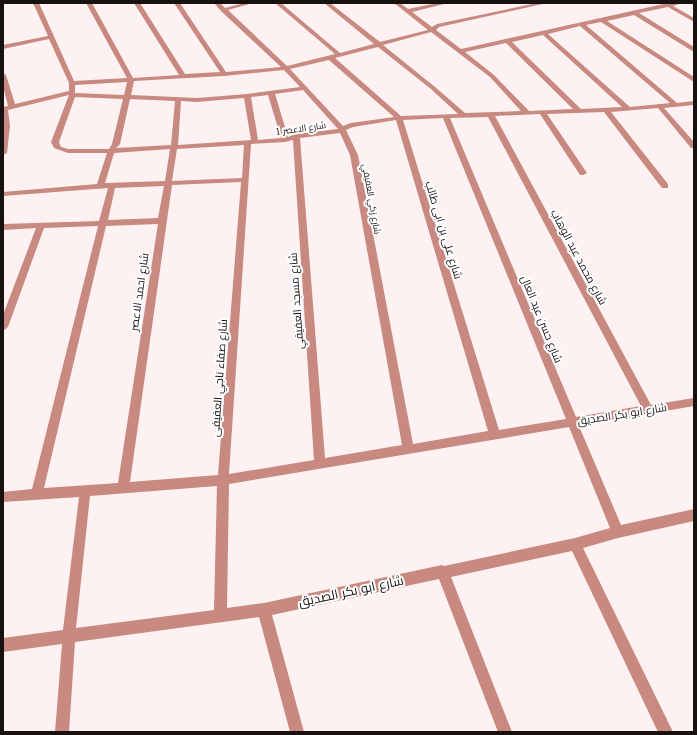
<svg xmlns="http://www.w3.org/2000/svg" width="697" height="735" font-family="'Libre Baskerville',Cairo,serif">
	<rect width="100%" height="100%" fill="#fdf2f1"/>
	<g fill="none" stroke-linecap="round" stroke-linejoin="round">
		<!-- street -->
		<path fill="#c88981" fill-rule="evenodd" d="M33,3H39L74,81L127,78L86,3H92L133,78L179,75L134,3H140L185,74L220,72L174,3H180L226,72L281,67L221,11L214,3H220L225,8L244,3H253L228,10L287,66L335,54L275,3H281L340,53L374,44L324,3H330L380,42L428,30L394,3H400L408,9L437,3H448L412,12L432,27L437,24L537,3H547L439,27L436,30L461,49L668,3H682L673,6L694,18V22L668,7L639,13L694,47V52L634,15L607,21L694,77V82L601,22L586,25L677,103L694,101V105L664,108L694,142V148H691L658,108L611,112L668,184V188H662L604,112L547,114L587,173L583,175H580L540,114L495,116L651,405L694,398V406L579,426L621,525L694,509V521L618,538L583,548L673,732H658L572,551L451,577L512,732H498L439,579L272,615L304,732H290L259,617L75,642L69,732H55L62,644L3,652V638L63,630L79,497L3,502V492L32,489L98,226L44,228L8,327L3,331V315L36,228L3,230V224L99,221L108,188L3,196V192L97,184L107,153H68L54,148L51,142L69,95L8,110L10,126L7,153L3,155V107L8,106L3,86V73L6,75L15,104L69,91V83L49,39L3,49V45L48,36ZM580,26L670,103L630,107L548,34ZM431,32L490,77L521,111L465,113L435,87L383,45ZM543,35L622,107L581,109L512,42ZM506,43L573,109L529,111L494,75L465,52ZM378,47L431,89L458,114L401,116L335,58ZM329,60L394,117L351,123L343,126L290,69ZM284,70L300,87L247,94L197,98L131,95L134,81L224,76ZM127,82L124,95L75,93V85ZM303,90L338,129L296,134L288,137L275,94ZM268,95L281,138L258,140L251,97ZM75,97L123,99L112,144L109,149H68L61,147L59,142ZM244,98L251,140L178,145L181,101L197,102ZM130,99L175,101L171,145L116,148L120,144ZM488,117L641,406L576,417L450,118ZM443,118L566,419L499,430L403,120ZM396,120L488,431L413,444L358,155L346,130L353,127ZM340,133L350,155L402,445L325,458L300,138ZM293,140L314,460L229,474L251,144L285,142ZM244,145L242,178L172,181L177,149ZM170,149L165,181L105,183L114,153ZM241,182L218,475L130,482L172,185ZM164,186L158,218L108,220L115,188ZM158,224L118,483L44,488L106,226ZM569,427L610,528L575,538L444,566L442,565L264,603L227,608L229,484ZM217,486L214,610L76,628L90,496Z"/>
	</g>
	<g text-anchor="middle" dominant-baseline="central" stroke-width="4" stroke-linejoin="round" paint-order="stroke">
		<!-- far-street labels -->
		<g font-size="9" fill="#171110" stroke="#fff">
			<text transform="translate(301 128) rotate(-8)">شارع الاعصر 1</text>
			<text transform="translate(372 199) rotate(80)">شارع زكي العفيفي</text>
		</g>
		<!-- street labels -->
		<g font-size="11" fill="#171110" stroke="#fff">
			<text transform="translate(444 230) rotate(73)">شارع على بن ابى طالب</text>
			<text transform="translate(579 257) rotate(62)">شارع محمد عبد الوهاب</text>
			<text transform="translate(139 292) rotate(-82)">شارع احمد الاعصر</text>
			<text transform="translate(296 301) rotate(-94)">شارع مسجد العفيفي</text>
			<text transform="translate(542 319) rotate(68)">شارع حسن عبد العال</text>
			<text transform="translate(219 378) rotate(-86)">شارع صفاء ناجي العفيفى</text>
			<text transform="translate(622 414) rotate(-9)">شارع ابو بكر الصديق</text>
		</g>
		<!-- near-street labels -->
		<g font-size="13" fill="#171110" stroke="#fff">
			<text transform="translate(351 591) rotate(-12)">شارع ابو بكر الصديق</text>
		</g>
	</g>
	<!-- border -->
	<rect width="697" height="735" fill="none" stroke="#171110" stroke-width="8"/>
</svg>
